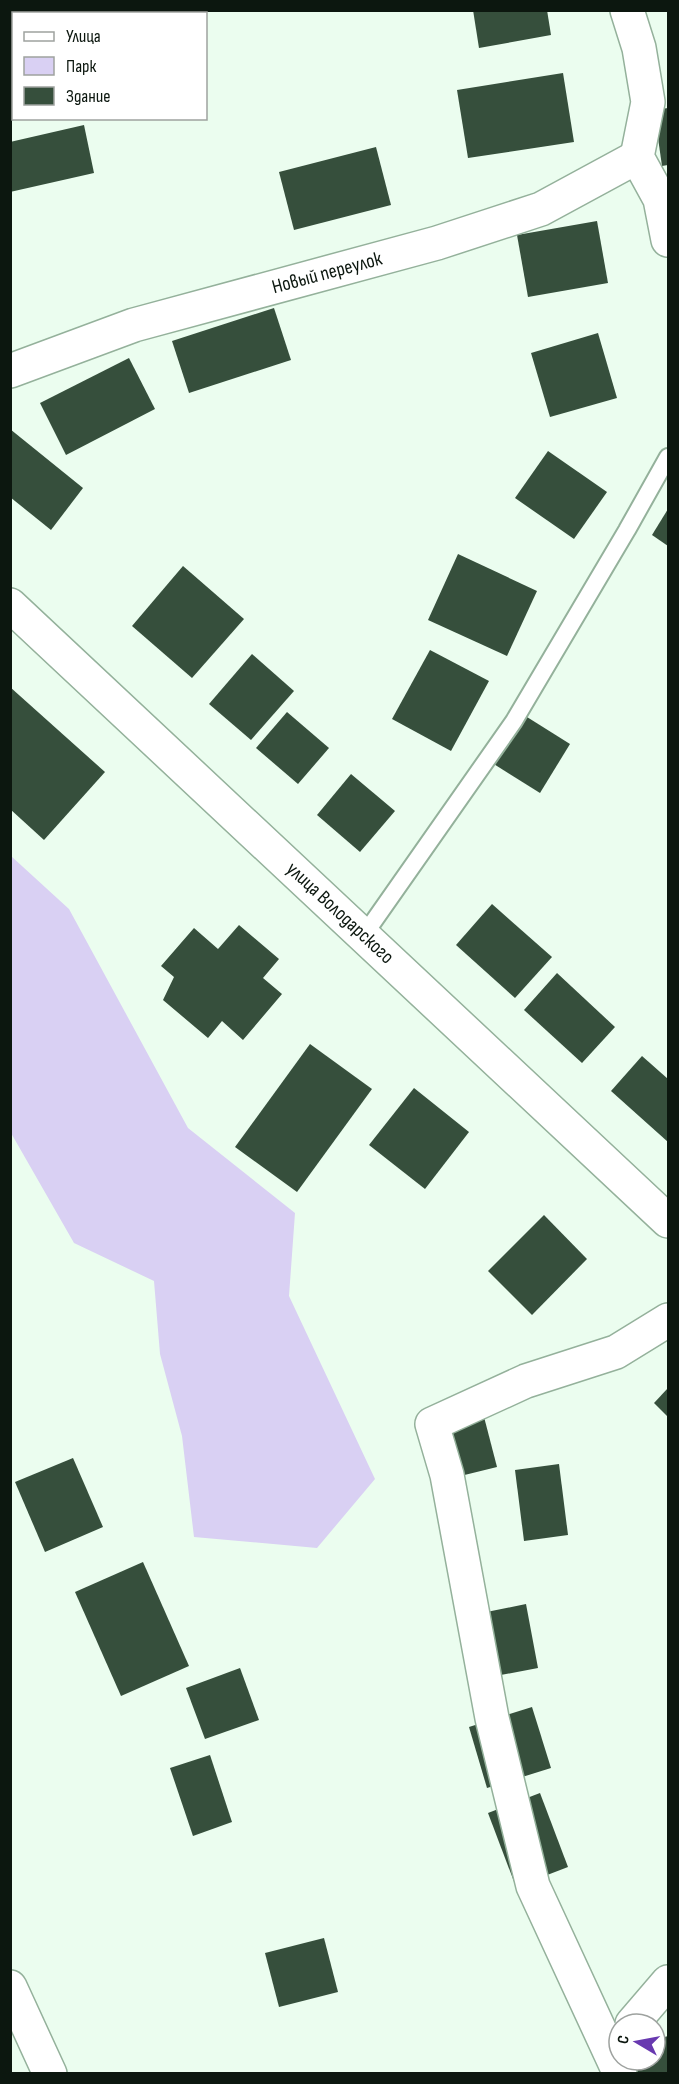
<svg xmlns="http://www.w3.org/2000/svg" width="679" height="2084" font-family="'Sofia Sans Condensed',sans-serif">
	<rect width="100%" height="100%" fill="#ebfdef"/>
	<!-- green -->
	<path fill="#d9d0f3" d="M11,856L69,909L188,1128L295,1213L289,1296L375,1479L317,1548L194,1537L182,1436L160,1354L154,1281L74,1243L11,1133Z"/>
	<!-- building -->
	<g fill="#364f3c">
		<path d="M473,10H547L551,35L479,48Z"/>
		<path d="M14,57V120L10,121V58Z"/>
		<path d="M563,73L574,142L468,158L457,90Z"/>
		<path d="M668,108V165L662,166L654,110Z"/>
		<path d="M84,125L94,173L10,192V142Z"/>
		<path d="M376,147L391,205L294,230L279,172Z"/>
		<path d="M597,221L608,283L528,297L517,235Z"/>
		<path d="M274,308L291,360L189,393L172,341Z"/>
		<path d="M598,333L617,398L550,417L531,353Z"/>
		<path d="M129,358L155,409L66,455L40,403Z"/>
		<path d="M10,429L83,488L51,530L10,497Z"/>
		<path d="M548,451L607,492L574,539L515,498Z"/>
		<path d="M668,509V546L652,535Z"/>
		<path d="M458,554L537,591L507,656L428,620Z"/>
		<path d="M183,566L244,619L192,678L132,626Z"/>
		<path d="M430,650L489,681L451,751L392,719Z"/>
		<path d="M252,654L294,691L251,740L209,704Z"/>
		<path d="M10,687L105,772L44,840L10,809Z"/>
		<path d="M287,712L329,748L298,784L256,748Z"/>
		<path d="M519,712L570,744L540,793L489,761Z"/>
		<path d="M351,774L395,811L360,852L317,815Z"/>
		<path d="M492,904L552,957L515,998L456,945Z"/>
		<path d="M239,925L279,959L263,978L282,994L243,1040L222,1021L208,1038L163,1000L174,977L161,966L194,928L218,949Z"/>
		<path d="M557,973L615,1027L582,1063L524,1010Z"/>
		<path d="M310,1044L372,1089L297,1192L235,1147Z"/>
		<path d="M642,1056L668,1079V1142L611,1091Z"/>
		<path d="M414,1088L469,1132L425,1189L369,1145Z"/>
		<path d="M544,1215L587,1259L532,1315L488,1271Z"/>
		<path d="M668,1388V1417L654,1403Z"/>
		<path d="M483,1413L497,1467L436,1482L423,1428Z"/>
		<path d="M73,1458L103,1527L45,1552L15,1482Z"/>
		<path d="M559,1464L568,1535L524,1541L515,1470Z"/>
		<path d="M143,1562L189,1666L121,1696L75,1592Z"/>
		<path d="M526,1604L538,1668L474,1680L462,1617Z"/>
		<path d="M240,1668L259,1720L205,1739L186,1688Z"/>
		<path d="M532,1707L551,1768L487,1788L469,1727Z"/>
		<path d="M210,1755L232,1822L193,1836L170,1768Z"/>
		<path d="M540,1793L568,1867L516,1887L488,1813Z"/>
		<path d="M324,1938L338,1992L279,2007L265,1953Z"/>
		<path d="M668,2036V2074H627L623,2060H655V2040Z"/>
	</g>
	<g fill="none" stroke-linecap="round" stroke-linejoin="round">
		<!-- service casing -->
		<g stroke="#94b19b" stroke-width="20">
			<path id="service" d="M364,935L514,721L627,530L668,457"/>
		</g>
		<!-- minor casing -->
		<g stroke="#94b19b" stroke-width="36">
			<g id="minor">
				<path d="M627,10L639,48L648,102L637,157L660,199L668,240"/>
				<path d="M10,371L134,325L437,243L541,209L637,157"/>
				<path d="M10,605L668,1221"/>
				<path d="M10,1987L50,2074"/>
				<path d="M632,2024L668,1982"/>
				<path d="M620,2074L533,1886L492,1718L447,1475L432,1424L526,1381L616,1352L668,1320"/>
			</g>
		</g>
		<!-- service -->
		<use href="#service" stroke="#fff" stroke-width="16"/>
		<!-- minor -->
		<use href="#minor" stroke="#fff" stroke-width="33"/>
	</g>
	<g text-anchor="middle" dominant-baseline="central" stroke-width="6" stroke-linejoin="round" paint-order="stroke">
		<!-- street labels -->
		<g font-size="20" fill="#0c170f" stroke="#fff">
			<text transform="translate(327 273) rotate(-15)">Новый переулок</text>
			<text transform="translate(340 913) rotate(43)">улица Володарского</text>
		</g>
	</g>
	<!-- border -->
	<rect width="679" height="2084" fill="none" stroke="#0c170f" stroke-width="24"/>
	<!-- legend -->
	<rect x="12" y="12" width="195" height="108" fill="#ffffff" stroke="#9ea29f" stroke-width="1.5"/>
	<rect x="24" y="32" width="30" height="9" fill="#ffffff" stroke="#9ea29f" stroke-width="1.5"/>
	<text x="66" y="42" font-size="18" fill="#0c170f">Улица</text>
	<rect x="24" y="57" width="30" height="18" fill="#d9d0f3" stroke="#9ea29f" stroke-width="1.5"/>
	<text x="66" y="72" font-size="18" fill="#0c170f">Парк</text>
	<rect x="24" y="87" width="30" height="18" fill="#364f3c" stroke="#9ea29f" stroke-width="1.5"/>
	<text x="66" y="102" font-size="18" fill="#0c170f">Здание</text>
	<!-- north arrow -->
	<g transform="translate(637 2042) rotate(280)"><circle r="28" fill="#ffffff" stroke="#9ea29f" stroke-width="1.5"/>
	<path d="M0-4.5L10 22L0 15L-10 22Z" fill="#6839b0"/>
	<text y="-9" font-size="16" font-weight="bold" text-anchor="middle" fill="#0c170f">С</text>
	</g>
</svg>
